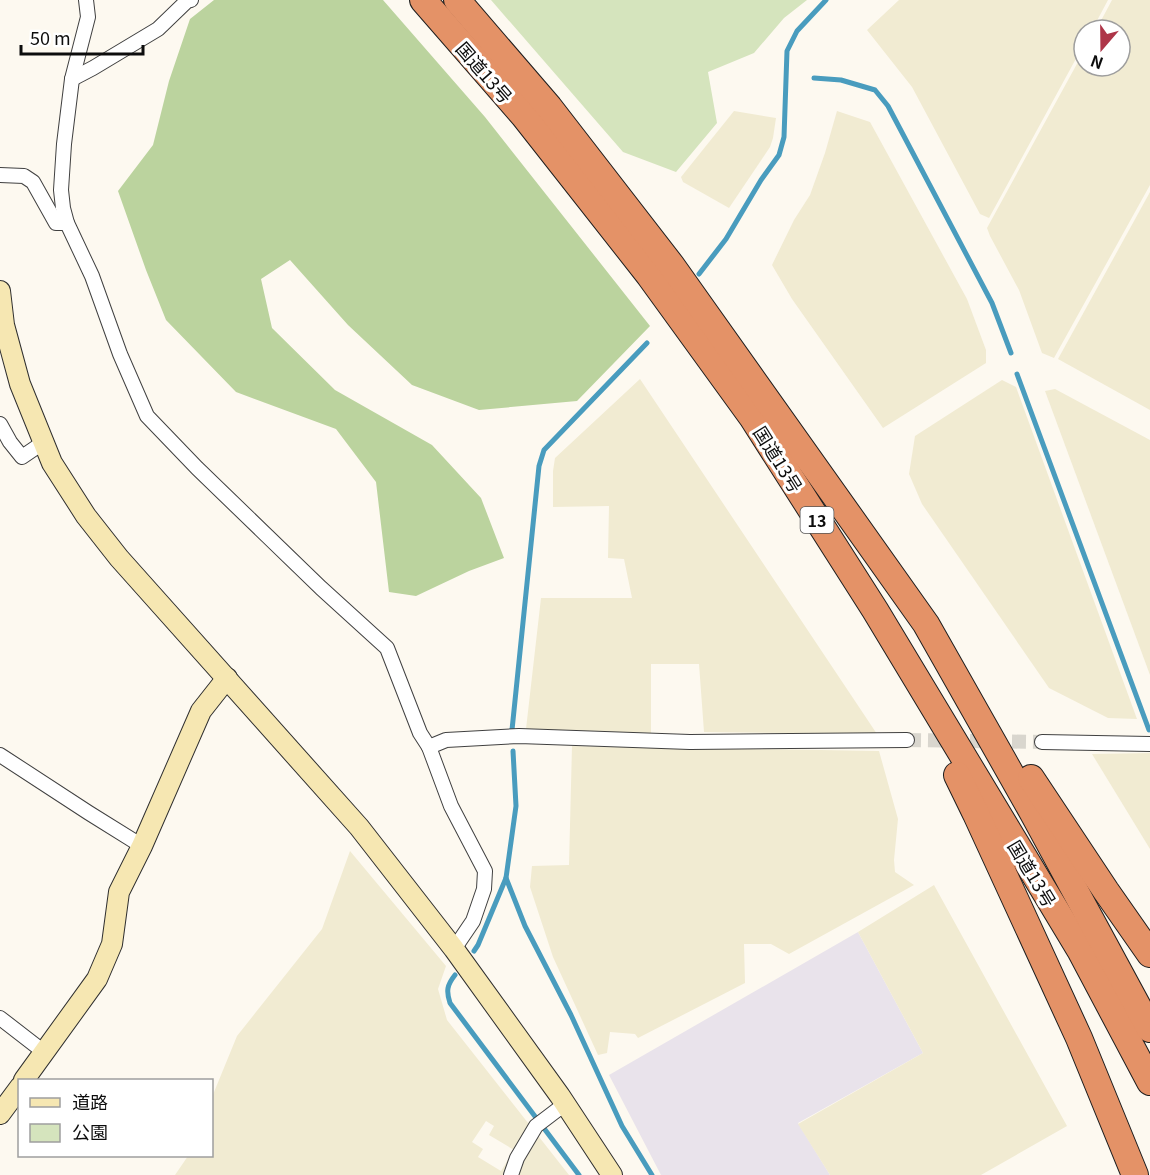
<svg xmlns="http://www.w3.org/2000/svg" width="1150" height="1175" font-family="Georgia,'Noto Sans JP',serif">
	<rect width="100%" height="100%" fill="#fdf9f0"/>
	<!-- industrial -->
	<path fill="#e9e3eb" d="M858,932L923,1053L798,1123L830,1175H661L609,1075Z"/>
	<!-- farmland -->
	<g fill="#f1ebd2" fill-rule="evenodd">
		<path d="M899,0H1108L1092,30H1084V44L989,218L980,214L912,87L867,30Z"/>
		<path d="M1112,0H1150V185L1054,358L1042,353L1019,290L990,236L987,228L1084,51V66H1120V30H1096Z"/>
		<path d="M734,111L776,118L773,138L770,147L729,208L683,182L681,177Z"/>
		<path d="M837,111L870,122L967,299L986,350V363L883,428L792,299L772,265L794,220L810,195L825,153Z"/>
		<path d="M1150,192V410L1058,359Z"/>
		<path d="M640,379L877,734L704,732L699,664H651V733L526,729L541,598H632L624,559L608,558L609,506L553,507V471L555,458Z"/>
		<path d="M1002,380L1016,387L1137,719L1108,718L1049,688L922,504L909,474L915,436Z"/>
		<path d="M1055,389L1150,440V675L1045,391Z"/>
		<path d="M572,746L879,751L898,819L894,860L895,872L914,885L789,954L771,944H744L745,983L638,1038L635,1034L610,1032L607,1053L598,1055L553,957L530,887L532,866L569,865Z"/>
		<path d="M1150,753V849L1092,754Z"/>
		<path d="M350,851L446,966L438,989L447,1020L569,1175H175L188,1156H212V1097L237,1036L322,929ZM486,1121L494,1126L489,1135L514,1150L501,1171L478,1157L483,1149L472,1142Z"/>
		<path d="M934,885L1067,1126L981,1175H830L798,1124L923,1053L858,932Z"/>
	</g>
	<!-- green -->
	<path fill="#d5e4bd" d="M491,0H807L784,18L754,53L708,72L717,123L676,172L623,152Z"/>
	<!-- forest -->
	<path fill="#bbd39e" d="M214,0H383L485,117L650,326L577,401L479,410L412,385L348,325L290,260L261,279L272,328L335,390L432,445L481,498L504,558L469,571L416,596L389,592L376,482L336,429L236,392L166,320L146,270L118,191L153,145L169,81L190,19Z"/>
	<g fill="none" stroke-linecap="round" stroke-linejoin="round">
		<!-- stream -->
		<g stroke="#499cbe" stroke-width="5">
			<path d="M814,78L841,80L875,90L888,106L992,303L1011,353"/>
			<path d="M699,274L726,239L761,180L779,155L784,137L787,51L797,31L826,0"/>
			<path d="M1017,374L1149,730"/>
			<path d="M512,730L539,466L544,450L647,343"/>
			<path d="M506,878L525,926L571,1015L622,1126L652,1175"/>
			<path d="M474,951L478,945L506,878L516,806L513,751"/>
			<path d="M455,975C447,985 446,991 450,1003L579,1175"/>
		</g>
		<!-- street-tunnel -->
		<path stroke="#d9d6ce" stroke-width="14" stroke-dasharray="14 7" stroke-linecap="butt" d="M907,740L1042,742"/>
		<!-- street casing -->
		<g stroke="#404040" stroke-width="16">
			<g id="street">
				<path d="M86,0L88,17L72,79L64,144L61,190L63,208L67,223L92,276L120,354L147,416L197,468L321,588L387,648L420,733L429,747"/>
				<path d="M72,79L93,68L158,29L187,1L191,0"/>
				<path d="M0,175L24,176L33,182L56,223H67"/>
				<path d="M0,424L10,442L22,457L44,442"/>
				<path d="M1042,742L1150,744"/>
				<path d="M0,755L89,813L142,846"/>
				<path d="M454,949L473,921L484,889L485,871L451,806L429,747L446,740L519,736L690,742L907,740"/>
				<path d="M0,1018L44,1052"/>
				<path d="M511,1175L517,1158L536,1126L565,1104"/>
			</g>
		</g>
		<!-- secondary casing -->
		<g stroke="#2f2f2f" stroke-width="22">
			<g id="secondary">
				<path d="M0,291L4,325L20,384L52,463L86,516L119,558L359,827L454,949L560,1096L612,1175"/>
				<path d="M24,1080L97,979L112,944L119,892L142,846L201,711L227,678"/>
				<path d="M0,1114L20,1087"/>
			</g>
		</g>
		<!-- highway casing -->
		<g stroke="#1e1e1e" stroke-width="28">
			<g id="highway">
				<path d="M423,0L524,116L649,275L752,417L875,610L1080,950L1150,1082"/>
				<path d="M457,0L549,107L672,266L926,624L1033,813L1150,1029"/>
				<path d="M957,775L976,814L1079,1038L1135,1175"/>
				<path d="M1031,778L1106,891L1150,954"/>
			</g>
		</g>
		<!-- street -->
		<use href="#street" stroke="#fff" stroke-width="14"/>
		<!-- secondary -->
		<use href="#secondary" stroke="#f6e7b2" stroke-width="20"/>
		<!-- highway -->
		<use href="#highway" stroke="#e49267" stroke-width="26"/>
	</g>
	<g text-anchor="middle" dominant-baseline="central" stroke-width="6" stroke-linejoin="round" paint-order="stroke">
		<!-- shield labels -->
		<rect fill="#fff" stroke="#565656" stroke-width="1.5" x="800.5" y="507" width="33" height="26" rx="4.5"/>
		<g font-size="16" font-weight="bold" fill="#0d0d0d">
			<text x="817" y="520">13</text>
		</g>
		<!-- street labels -->
		<g font-size="18" fill="#0d0d0d" stroke="#fff">
			<text transform="translate(485 72) rotate(49)">国道13号</text>
			<text transform="translate(779 459) rotate(58)">国道13号</text>
			<text transform="translate(1033 873) rotate(59)">国道13号</text>
		</g>
	</g>
	<!-- legend -->
	<rect x="18" y="1079" width="195" height="78" fill="#ffffff" stroke="#9e9e9e" stroke-width="1.5"/>
	<rect x="30" y="1098" width="30" height="9" fill="#f6e7b2" stroke="#9e9e9e" stroke-width="1.5"/>
	<text x="72" y="1109" font-size="18" fill="#0d0d0d">道路</text>
	<rect x="30" y="1124" width="30" height="18" fill="#d5e4bd" stroke="#9e9e9e" stroke-width="1.5"/>
	<text x="72" y="1139" font-size="18" fill="#0d0d0d">公園</text>
	<!-- north arrow -->
	<g transform="translate(1102 48) rotate(200)"><circle r="28" fill="#ffffff" stroke="#9e9e9e" stroke-width="1.5"/>
	<path d="M0-4.5L10 22L0 15L-10 22Z" fill="#ae3548"/>
	<text y="-9" font-size="16" font-weight="bold" text-anchor="middle" fill="#0d0d0d">N</text>
	</g>
	<!-- scale -->
	<path d="M21 45v9h122v-9" fill="none" stroke="#0d0d0d" stroke-width="3"/>
	<text x="30" y="45" font-size="18" fill="#0d0d0d" stroke="#ffffff" stroke-width="4.5" paint-order="stroke">50 m</text>
</svg>
